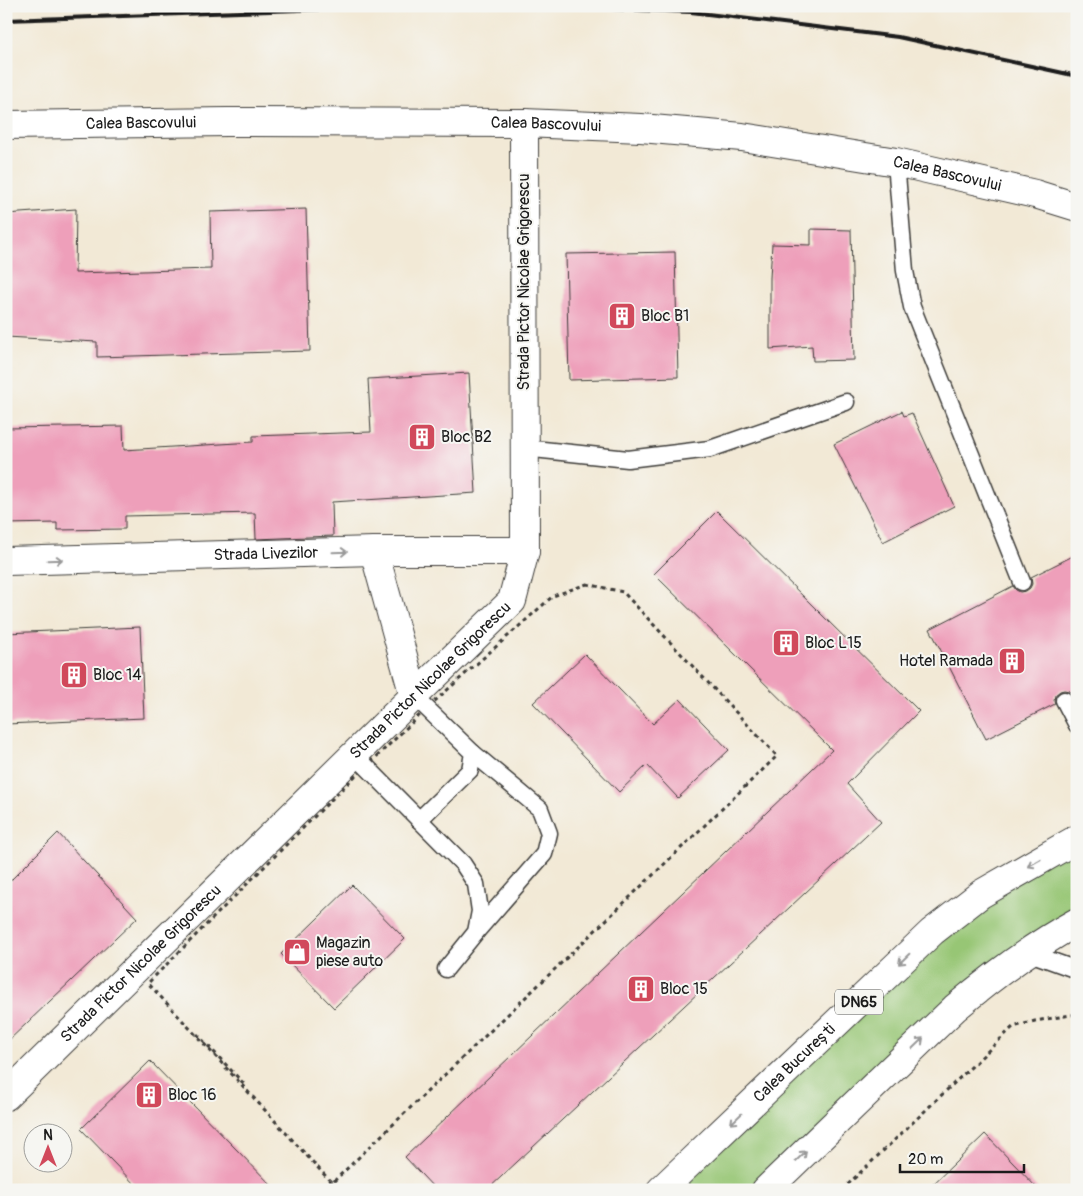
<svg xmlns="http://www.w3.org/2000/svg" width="1083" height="1196" font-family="Pangolin,sans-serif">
	<rect width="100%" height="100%" fill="#f6f6f2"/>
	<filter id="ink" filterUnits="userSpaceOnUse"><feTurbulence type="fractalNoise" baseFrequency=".02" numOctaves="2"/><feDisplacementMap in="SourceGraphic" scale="10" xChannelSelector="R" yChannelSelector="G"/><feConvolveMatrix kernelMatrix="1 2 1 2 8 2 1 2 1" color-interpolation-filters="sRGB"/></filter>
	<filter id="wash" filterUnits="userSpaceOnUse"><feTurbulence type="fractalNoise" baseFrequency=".0096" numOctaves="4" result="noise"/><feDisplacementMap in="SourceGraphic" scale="20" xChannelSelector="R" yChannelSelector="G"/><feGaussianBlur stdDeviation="1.12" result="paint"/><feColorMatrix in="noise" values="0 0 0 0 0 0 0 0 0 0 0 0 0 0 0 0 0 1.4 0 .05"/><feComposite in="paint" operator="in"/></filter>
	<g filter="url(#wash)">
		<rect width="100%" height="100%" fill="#f2e9d6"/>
		<!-- green -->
		<path fill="#97c675" stroke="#5a7148" d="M1077,839V923L1061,931L767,1190H661L932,932Z"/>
		<g id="blocks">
			<!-- building -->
			<g fill="#ee9fba">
				<path d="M76,209L75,273L211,269L210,212L306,209L310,351L97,357V342L6,337V214Z"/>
				<path d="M811,229L851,230L854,360L813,361L812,346L770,349V278L772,244L811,245Z"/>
				<path d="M675,252L678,377L569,380L566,254Z"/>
				<path d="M469,373L476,493L332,502L333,536L256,539L255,513L125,516V529L57,530V523L6,524V428L123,426L124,450L253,442V436L371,432L368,379Z"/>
				<path d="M902,411L904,416L912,413L954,506L883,542L834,444Z"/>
				<path d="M717,511L919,711L847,784L881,822L487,1190H436L405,1157L832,750L654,574Z"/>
				<path d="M1077,554V693L1073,695L1069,691L1064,690L1060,691L1055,695L1054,700L1055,704L986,739L930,629L1013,586L1016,590L1020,592L1026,591L1030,588L1032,584L1031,577Z"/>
				<path d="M140,627L144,718L6,724V633Z"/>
				<path d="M585,654L653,724L680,699L729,750L678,798L647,765L619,792L533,703Z"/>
				<path d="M58,833L137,918L6,1043V885Z"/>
				<path d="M352,885L405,939L334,1008L281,954Z"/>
				<path d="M150,1061L276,1190H140L81,1129Z"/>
				<path d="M985,1134L1039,1190H927Z"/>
			</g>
		</g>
	</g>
	<g filter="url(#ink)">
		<use href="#blocks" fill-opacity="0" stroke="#3c3b38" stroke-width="1"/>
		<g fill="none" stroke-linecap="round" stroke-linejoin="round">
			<!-- service casing -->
			<g stroke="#3c3b38" stroke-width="19">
				<g id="service">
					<path d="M896,162L905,271L912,307L1022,582"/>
					<path d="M524,448L628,459L710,449L846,402"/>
					<path d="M414,696L473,753L470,770L419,820"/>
					<path d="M1064,700L1077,725"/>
					<path d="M473,753L540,809L549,833L544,854L476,932"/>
					<path d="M354,754L463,864L476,884L480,911L476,932L446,969"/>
					<path d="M1027,952L1077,970"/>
				</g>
			</g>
			<!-- minor casing -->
			<g stroke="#3c3b38" stroke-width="30">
				<g id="minor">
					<path d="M374,551L414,696"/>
					<path id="s1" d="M6,561L374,551H525"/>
					<path id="s2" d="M6,1096L414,696L512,601L525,551L524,123"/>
				</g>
			</g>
			<!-- tertiary casing -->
			<g stroke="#3c3b38" stroke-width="30">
				<g id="tertiary">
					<path id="s3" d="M6,125L227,122L524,123L641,128L742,137L896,162L1035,194L1077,207"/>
				</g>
			</g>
			<!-- primary casing -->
			<g stroke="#3c3b38" stroke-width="30">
				<g id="primary">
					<path id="s4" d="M661,1190L932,932L981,894L1077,839"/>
					<path d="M766,1190L955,1008C993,976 1033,946 1077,922"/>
				</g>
			</g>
			<!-- path -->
			<g stroke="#3c3b38" stroke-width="3" stroke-dasharray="4 4" stroke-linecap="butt">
				<path d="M587,584L623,592L777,756L332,1183L148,983L357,774L366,767L427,708L553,596Z"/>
				<path d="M197,1034L246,1086"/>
				<path d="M331,1182L337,1190"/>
				<path d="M842,1190L1013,1027L1035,1021L1077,1014"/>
			</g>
			<!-- service -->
			<use href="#service" stroke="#fff" stroke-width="16"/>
			<!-- minor -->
			<use href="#minor" stroke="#fff" stroke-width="28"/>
			<!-- tertiary -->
			<use href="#tertiary" stroke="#fff" stroke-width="28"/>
			<!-- primary -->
			<use href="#primary" stroke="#fff" stroke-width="28"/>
			<!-- rail -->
			<g stroke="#1c1c1c" stroke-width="4">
				<path d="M532,6L691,12L898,37L1077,76"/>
				<path d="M6,20L415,6"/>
			</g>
		</g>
		<!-- one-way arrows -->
		<defs><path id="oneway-shaft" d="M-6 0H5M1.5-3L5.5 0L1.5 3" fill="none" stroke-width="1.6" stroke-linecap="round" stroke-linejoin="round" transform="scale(1.25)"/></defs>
		<g stroke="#999">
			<use href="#oneway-shaft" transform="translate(340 552) rotate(-2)"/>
			<use href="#oneway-shaft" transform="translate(55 560) rotate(-2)"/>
			<use href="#oneway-shaft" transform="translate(1034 863) rotate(151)"/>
			<use href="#oneway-shaft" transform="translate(904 959) rotate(136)"/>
			<use href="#oneway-shaft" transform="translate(918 1043) rotate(-44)"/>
			<use href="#oneway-shaft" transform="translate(736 1119) rotate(136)"/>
			<use href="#oneway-shaft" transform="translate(801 1156) rotate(-44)"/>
		</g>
	</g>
	<!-- icons -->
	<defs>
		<g id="building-square" transform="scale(1.4375)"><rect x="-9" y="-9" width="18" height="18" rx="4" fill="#d1495b" stroke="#f6f6f2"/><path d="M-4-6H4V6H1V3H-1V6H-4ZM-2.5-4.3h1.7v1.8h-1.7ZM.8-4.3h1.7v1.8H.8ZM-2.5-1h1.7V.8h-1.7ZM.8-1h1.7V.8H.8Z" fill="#fff"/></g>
		<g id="shop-square" transform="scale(1.4375)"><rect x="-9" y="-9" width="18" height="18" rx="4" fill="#d1495b" stroke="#f6f6f2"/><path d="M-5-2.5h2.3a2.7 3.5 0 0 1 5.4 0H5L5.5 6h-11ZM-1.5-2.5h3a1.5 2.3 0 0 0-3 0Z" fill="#fff"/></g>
	</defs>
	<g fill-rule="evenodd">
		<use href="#building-square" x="622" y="316"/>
		<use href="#building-square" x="422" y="437"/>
		<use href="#building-square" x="786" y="643"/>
		<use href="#building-square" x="1012" y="661"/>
		<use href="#building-square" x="74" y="675"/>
		<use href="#shop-square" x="297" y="952"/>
		<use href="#building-square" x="641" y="989"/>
		<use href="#building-square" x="149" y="1095"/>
	</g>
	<g text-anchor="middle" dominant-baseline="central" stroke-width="4" stroke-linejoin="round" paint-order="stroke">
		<!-- shield labels -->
		<rect fill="#f6f6f2" stroke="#5d5d5c" stroke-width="1" x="835" y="989.5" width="48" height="25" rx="4"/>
		<g font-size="15" font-weight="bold" fill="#1c1c1c">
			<text x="859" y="1002">DN65</text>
		</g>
		<!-- street labels -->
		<g font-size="16" fill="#1c1c1c" stroke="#f6f6f2">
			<text stroke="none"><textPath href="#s3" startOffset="135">Calea Bascovului</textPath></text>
			<text stroke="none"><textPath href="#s3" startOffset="540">Calea Bascovului</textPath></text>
			<text stroke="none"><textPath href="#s3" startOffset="945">Calea Bascovului</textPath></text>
			<text transform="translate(524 282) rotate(-90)">Strada Pictor Nicolae Grigorescu</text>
			<text stroke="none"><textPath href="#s1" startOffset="260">Strada Livezilor</textPath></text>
			<text stroke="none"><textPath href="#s2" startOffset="594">Strada Pictor Nicolae Grigorescu</textPath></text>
			<text stroke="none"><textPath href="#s2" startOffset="189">Strada Pictor Nicolae Grigorescu</textPath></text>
			<text stroke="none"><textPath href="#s4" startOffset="184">Calea București</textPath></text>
		</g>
		<!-- poi labels -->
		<g font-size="16" fill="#1c1c1c" stroke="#f6f6f2" text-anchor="start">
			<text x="641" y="316">Bloc B1</text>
			<text x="441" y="437">Bloc B2</text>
			<text x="805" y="643">Bloc L15</text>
			<text x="993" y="661" text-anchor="end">Hotel Ramada</text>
			<text x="93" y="675">Bloc 14</text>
			<text x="316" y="943">Magazin<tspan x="316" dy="18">piese auto</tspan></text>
			<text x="660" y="989">Bloc 15</text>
			<text x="168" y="1095">Bloc 16</text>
		</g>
	</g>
	<!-- margin -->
	<rect width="1083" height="1196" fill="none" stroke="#f6f6f2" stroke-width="25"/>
	<!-- north arrow -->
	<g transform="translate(48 1148)"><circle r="24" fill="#f6f6f2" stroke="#9f9f9c"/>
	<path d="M0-4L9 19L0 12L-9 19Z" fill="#d1495b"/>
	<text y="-8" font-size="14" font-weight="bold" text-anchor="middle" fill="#1c1c1c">N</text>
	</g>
	<!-- scale -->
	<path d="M900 1164v8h124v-8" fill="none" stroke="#1c1c1c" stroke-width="2.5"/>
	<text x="908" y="1164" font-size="15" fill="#1c1c1c" stroke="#f6f6f2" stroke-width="4" paint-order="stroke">20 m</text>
</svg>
